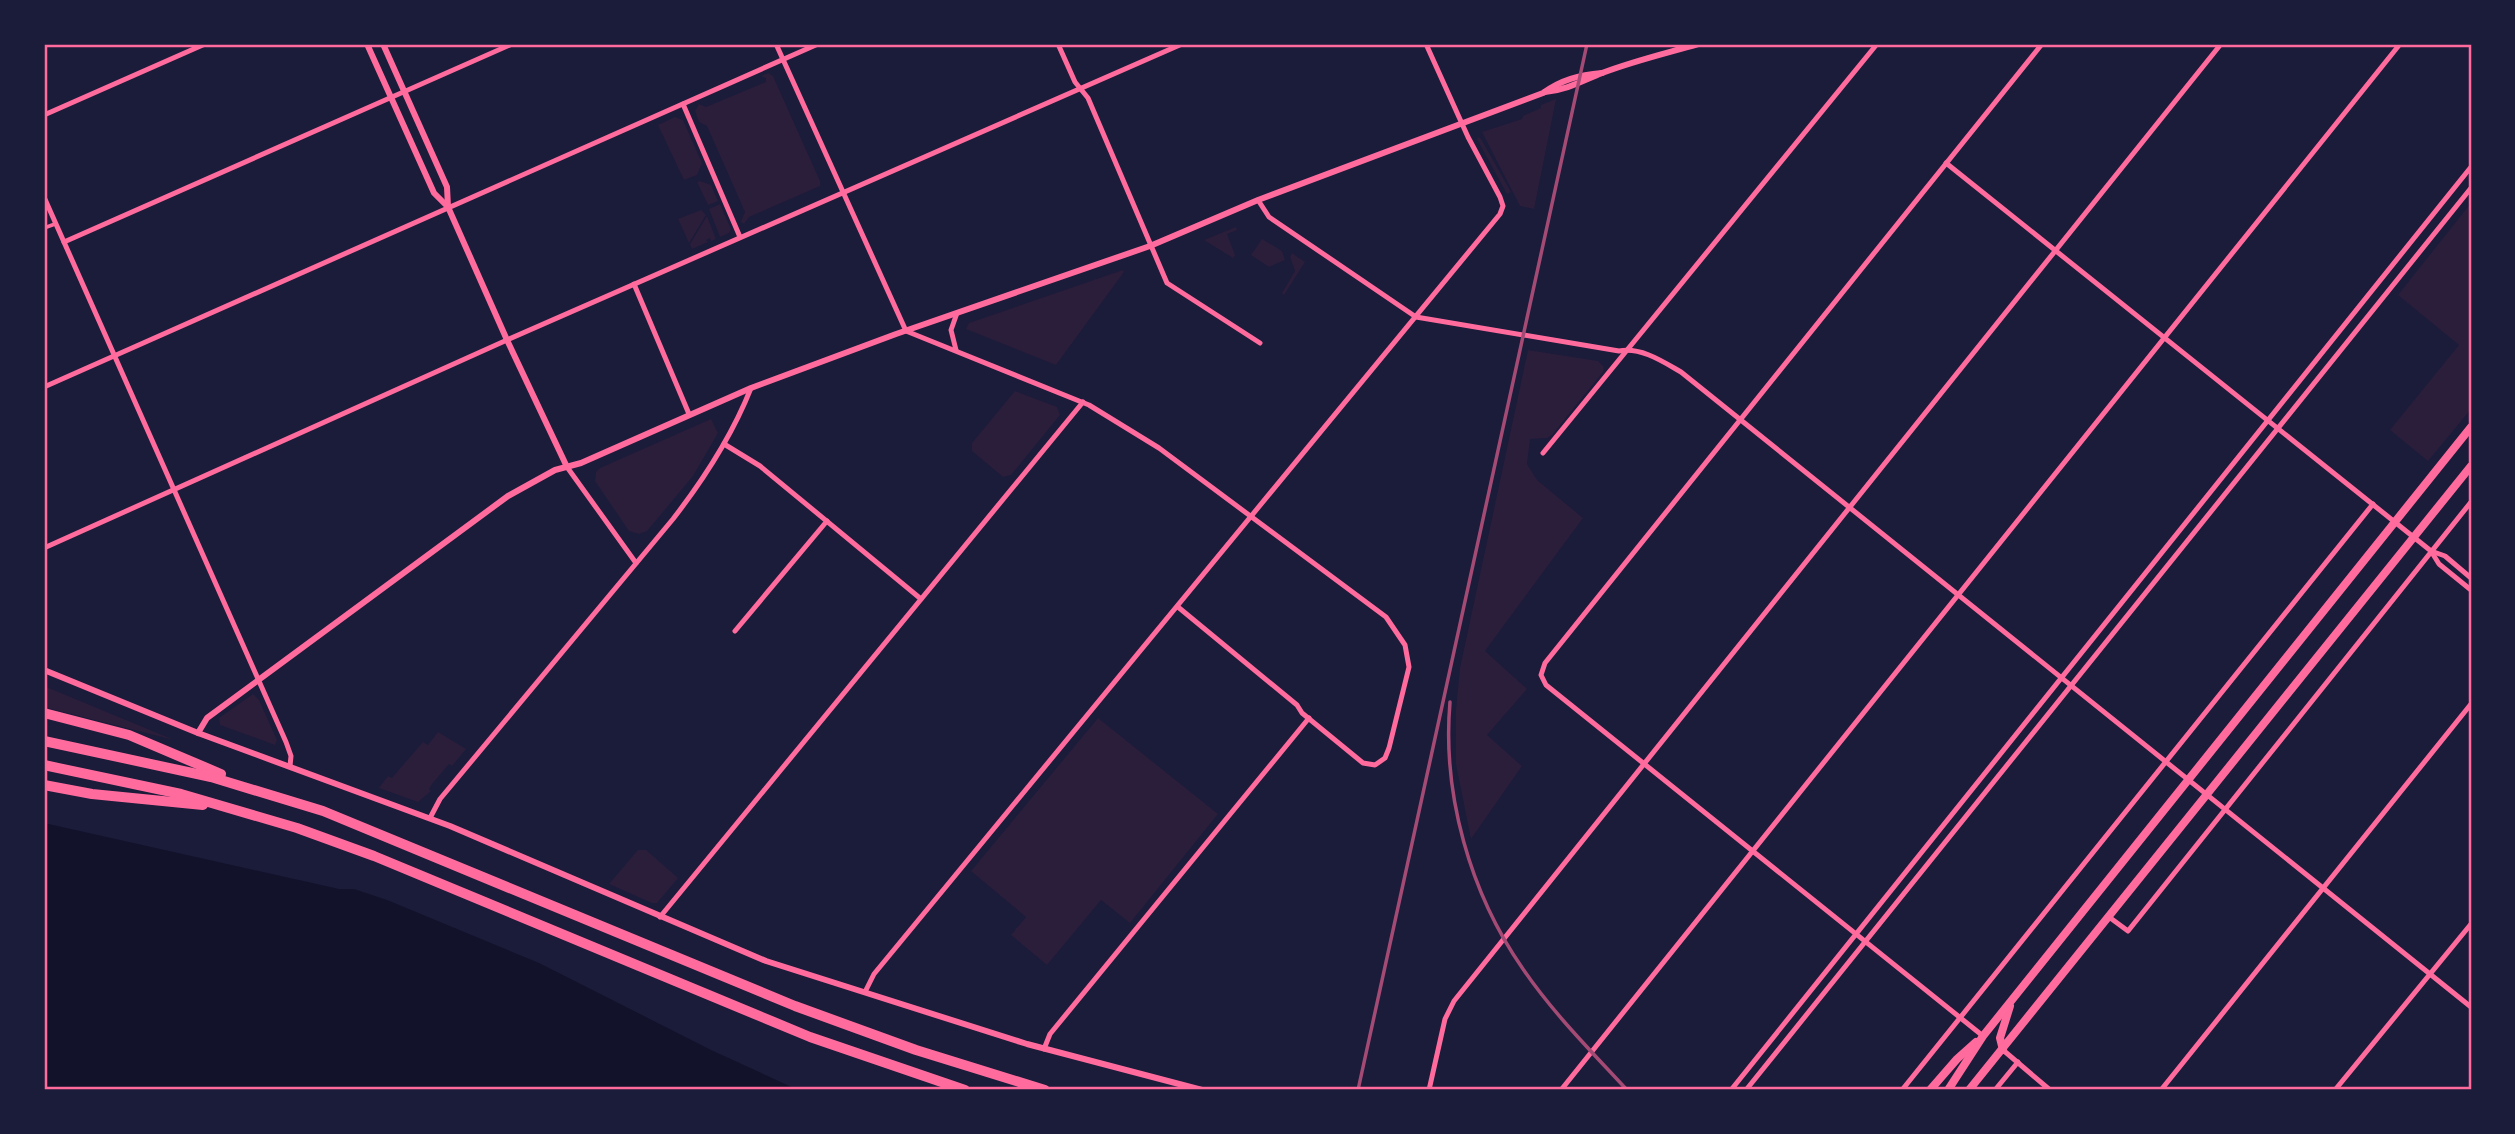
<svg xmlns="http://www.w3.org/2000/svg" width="2515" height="1134" font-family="'Sofia Sans Condensed',sans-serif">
	<rect width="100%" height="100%" fill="#1b1b3a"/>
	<!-- green -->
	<g fill="#2a1e3b">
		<path d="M768,73L773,76L820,181V186L749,217L744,224L741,222L745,212L707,126L699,122L695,111L699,104L706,107L766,82V78L761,76Z"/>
		<path d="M1556,99L1534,209L1520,206L1482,132L1522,119L1523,116L1541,108V105Z"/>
		<path d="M675,117L683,120L702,163L697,175L684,180L658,125Z"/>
		<path d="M1478,137L1481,139L1511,192L1507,194L1477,139Z"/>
		<path d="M700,181L711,185L718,201L708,205L697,182Z"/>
		<path d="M2471,203V409L2428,461L2390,430L2459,345L2398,295Z"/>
		<path d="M720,204L731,229L729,233L720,237L709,209Z"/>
		<path d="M701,210L706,215L689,243L678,219Z"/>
		<path d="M707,216L716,239L711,241L710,238L706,240L708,242L692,249L690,244Z"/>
		<path d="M1236,227L1237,230L1227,234L1235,255L1233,258L1204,240Z"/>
		<path d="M1262,239L1282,251L1285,260L1269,267L1251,255Z"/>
		<path d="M1292,253L1305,262L1284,295L1282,293L1295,271L1290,257Z"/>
		<path d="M1123,270L1124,272L1056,365L966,329L969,323Z"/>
		<path d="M1528,350L1598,361L1604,367L1603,372L1552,435L1547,438L1530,439L1527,464L1537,480L1583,518L1485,651L1527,689L1487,735L1522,766L1471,839L1456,764V710L1460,668Z"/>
		<path d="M1015,391L1057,407L1060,415L1011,475L1003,477L972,451V443Z"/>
		<path d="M711,419L718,433L693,476L647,531L639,534L629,531L595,481L596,472L600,468Z"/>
		<path d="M44,686L174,740L44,707Z"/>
		<path d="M253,694L259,700L277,740L275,745L220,725L219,718Z"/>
		<path d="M1098,718L1218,814L1130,923L1101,900L1047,965L1011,935L1026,917L971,871Z"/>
		<path d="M438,732L466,749L452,766L449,764L432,784L429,789L431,791L418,802L379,788L388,776L392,778L423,742L428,745Z"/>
		<path d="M638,850H646L678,878L657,903H652L609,884Z"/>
	</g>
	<!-- water -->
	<path fill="#12122b" d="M44,823L339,889H354L387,900L539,963L711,1050L798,1090H44Z"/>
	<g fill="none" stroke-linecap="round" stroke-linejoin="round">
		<!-- pedestrian -->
		<path stroke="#ff6b9d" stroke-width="3.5" d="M44,228L55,224"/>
		<!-- minor -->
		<g stroke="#ff6b9d" stroke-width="5">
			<path d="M776,44L906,331L1089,405L1159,448L1386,617L1405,645L1409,667L1389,748L1385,758L1375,765L1363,763L1302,713L1297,705L1178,607"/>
			<path d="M1058,44L1075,82L1088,98L1167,283L1260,343"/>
			<path d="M683,104L740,237"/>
			<path d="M44,115L205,44"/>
			<path d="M1946,163L2431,551L2445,556L2471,578"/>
			<path d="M44,197L286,742L291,756L290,766"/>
			<path d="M1258,200L1269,217L1416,317L1619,351C1641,347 1662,361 1681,372L2471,1007"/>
			<path d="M64,242L512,44"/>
			<path d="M634,284L689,414"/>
			<path d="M956,350L951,330L957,313"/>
			<path d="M44,387L818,44"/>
			<path d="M724,444L760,466L921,599"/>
			<path d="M1543,453L1877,44"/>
			<path d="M567,467L636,563"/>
			<path d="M44,548L507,340L1182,44"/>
			<path d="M2431,551L2439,564L2471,590"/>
			<path d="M735,631L827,521"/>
			<path d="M430,818L440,799L673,519C704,479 732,436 751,388"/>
			<path d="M660,917L1083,402"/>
			<path d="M2109,917L2128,931L2471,502"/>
			<path d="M865,992L874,974L1500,214L1503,206L1500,197L1468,137L1426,44"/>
			<path d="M1983,1036L1546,685L1541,675L1545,663L2042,44"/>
			<path d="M1044,1049L1050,1034L1309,718"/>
			<path d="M2003,1050L2050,1090"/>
			<path d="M1429,1090L1445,1019L1454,1001L2221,44"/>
			<path d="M1561,1090L2400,44"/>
			<path d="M1731,1090L2471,167"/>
			<path d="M1746,1090L2471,188"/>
			<path d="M1902,1090L2373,504"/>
			<path d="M1995,1090L2018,1062"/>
			<path d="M2161,1090L2471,704"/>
			<path d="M2335,1090L2471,924"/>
		</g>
		<!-- tertiary -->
		<g stroke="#ff6b9d" stroke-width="6">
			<path d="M367,44L434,193L448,207"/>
			<path d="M383,44L447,187L448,207L507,340L567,467"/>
			<path d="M1545,92C1567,90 1582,81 1602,73C1633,61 1667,53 1698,44"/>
			<path d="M44,670L198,733L450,826L766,961L1027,1044L1202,1090"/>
			<path d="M198,733L207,718L508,496L555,470L581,463L751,388L896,334L1150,246L1258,200L1543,93C1561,80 1579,75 1602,73"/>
		</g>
		<!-- primary -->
		<g stroke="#ff6b9d" stroke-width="8">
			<path d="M2003,1050L2000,1038L2010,1006"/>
			<path d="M1930,1090L1957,1059L1976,1042"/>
			<path d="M1948,1090L1983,1036L2471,427"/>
			<path d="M1969,1090L2471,466"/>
		</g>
		<!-- motorway -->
		<g stroke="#ff6b9d" stroke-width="10">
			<path d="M44,713L129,735L221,774"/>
			<path d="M44,741L211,777L323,811L795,1006L916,1050L1045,1090"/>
			<path d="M44,765L181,794L297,828L374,856L810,1037L965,1090"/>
			<path d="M44,785L92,794L203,805"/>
		</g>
		<!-- rail -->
		<g stroke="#a44b75" stroke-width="3.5">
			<path d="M1450,702C1442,794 1470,893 1523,969C1553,1013 1591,1051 1627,1090"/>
			<path d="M1358,1090L1587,44"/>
		</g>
	</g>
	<!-- border -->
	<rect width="2515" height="1134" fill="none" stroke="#1b1b3a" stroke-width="91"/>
	<rect x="46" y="46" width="2424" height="1042" fill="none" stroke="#ff6b9d" stroke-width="2.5"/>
</svg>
